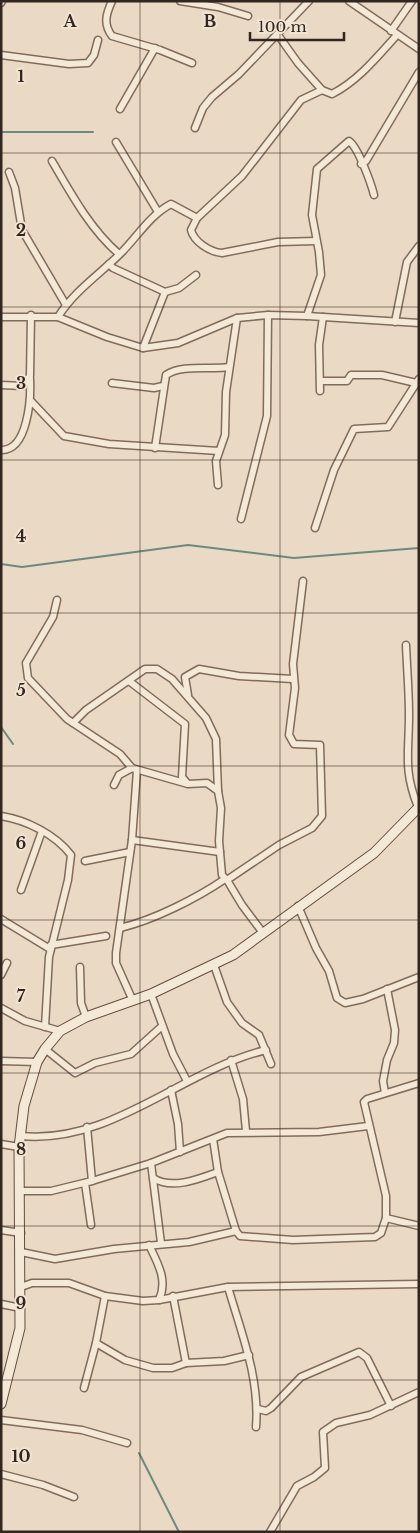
<svg xmlns="http://www.w3.org/2000/svg" width="420" height="1533" font-family="'Libre Baskerville',serif">
	<rect width="100%" height="100%" fill="#e9d9c5"/>
	<g fill="none" stroke-linecap="round" stroke-linejoin="round">
		<!-- stream -->
		<g stroke="#6e897f" stroke-width="2">
			<path d="M1,132H93"/>
			<path d="M1,564L22,567L188,545L294,558L419,548"/>
			<path d="M1,727L13,744"/>
			<path d="M139,1453L179,1532"/>
		</g>
		<!-- street casing -->
		<g stroke="#816b5d" stroke-width="9">
			<g id="street">
				<path d="M112,1C106,14 103,24 112,36L160,50L192,63"/>
				<path d="M180,1L218,7L248,16"/>
				<path d="M349,1L419,49"/>
				<path d="M1,3L2,1"/>
				<path d="M391,31L412,1"/>
				<path d="M278,35L298,63L322,90"/>
				<path d="M1,55L69,64L88,63L94,55L98,40"/>
				<path d="M120,109L155,48"/>
				<path d="M195,128L203,108L212,97L239,74L309,1"/>
				<path d="M116,142L158,212"/>
				<path d="M52,161C71,194 91,230 119,254"/>
				<path d="M361,164L366,161L419,72"/>
				<path d="M9,172L15,188L22,230L66,305"/>
				<path d="M197,218L191,230C194,242 210,252 222,253L278,242L316,241"/>
				<path d="M109,264L113,268L165,292L179,288L196,275"/>
				<path d="M307,316L321,275L319,252L312,215L317,169L349,141C358,147 371,183 374,195"/>
				<path d="M1,317H58L107,337L143,348L178,343L237,318L268,315L307,316L419,323"/>
				<path d="M58,317C74,291 100,274 121,253C137,237 150,215 171,204L197,218L242,176L301,100L322,90L332,94C358,81 378,56 397,35"/>
				<path d="M395,322L407,262L419,246"/>
				<path d="M143,348L165,292"/>
				<path d="M321,381H347L351,375H382L416,383"/>
				<path d="M112,383L154,388L163,386"/>
				<path d="M1,385L23,386L30,376L31,315"/>
				<path d="M320,391L319,345L323,317"/>
				<path d="M30,400L64,436L109,444L219,451"/>
				<path d="M155,448L166,375C182,364 210,370 229,367"/>
				<path d="M1,450C28,451 31,398 30,379"/>
				<path d="M218,485L216,461L225,435L226,392L237,318"/>
				<path d="M241,519L267,416L268,315"/>
				<path d="M315,528L334,470L354,429L388,427L419,379"/>
				<path d="M57,600L53,617L26,663L28,678L67,719L120,754L132,768"/>
				<path d="M406,645C407,669 409,692 409,715C409,753 403,770 418,807"/>
				<path d="M129,681L185,724L182,777L187,783"/>
				<path d="M188,695L185,677L199,669L239,676L293,679"/>
				<path d="M73,723L86,710L145,669H157L172,679L206,718L216,739L218,791"/>
				<path d="M114,785L119,775L132,768L188,784L207,783L218,791L221,808L219,841L222,875L227,880L242,905L263,933"/>
				<path d="M1,816C26,820 55,834 71,855L68,880L49,957L45,1027"/>
				<path d="M132,840L220,852"/>
				<path d="M85,861L130,852"/>
				<path d="M227,880L279,845L312,828L322,816L320,745L294,744L289,735L295,688L293,664L303,581"/>
				<path d="M21,890L42,831"/>
				<path d="M298,906L316,948L329,971L337,998L345,1003L363,999L419,977"/>
				<path d="M1,919L50,949"/>
				<path d="M120,928C154,920 197,898 225,879"/>
				<path d="M51,945L106,936"/>
				<path d="M214,965L227,1002L242,1023L259,1035L271,1064"/>
				<path d="M80,967L81,1003L86,1017"/>
				<path d="M1,975L7,963"/>
				<path d="M151,994L173,1054L187,1081"/>
				<path d="M133,1001L116,963V953L132,840L137,770"/>
				<path d="M1,1008L25,1021L60,1031"/>
				<path d="M45,1049L75,1073L95,1063L131,1054L161,1027"/>
				<path d="M231,1060L243,1099L246,1131"/>
				<path d="M1,1061L37,1062"/>
				<path d="M171,1090L178,1124L180,1152"/>
				<path d="M385,1093L383,1081L387,1060L394,1043L395,1030L387,989"/>
				<path d="M87,1127L92,1181"/>
				<path d="M21,1136C111,1145 182,1070 266,1050"/>
				<path d="M213,1139L218,1172L236,1231L240,1236L293,1240L375,1237L381,1233L386,1218V1196L364,1102L367,1099L419,1083"/>
				<path d="M1,1144L19,1147"/>
				<path d="M151,1163L161,1243"/>
				<path d="M153,1178C172,1190 199,1179 218,1172"/>
				<path d="M85,1183L91,1225"/>
				<path d="M20,1191H51L92,1181L151,1163L227,1133L319,1132L368,1126"/>
				<path d="M386,1218L419,1226"/>
				<path d="M1,1230L21,1233"/>
				<path d="M149,1245C158,1264 168,1280 159,1300"/>
				<path d="M21,1252L55,1259L114,1249L189,1242L236,1231"/>
				<path d="M21,1287L32,1283H69L105,1296L143,1301L159,1300L228,1287L419,1284"/>
				<path d="M228,1287C241,1332 260,1378 256,1427"/>
				<path d="M173,1296L186,1363"/>
				<path d="M1,1304L21,1308"/>
				<path d="M96,1343L125,1360L153,1368H172L186,1363L224,1361L249,1355"/>
				<path d="M84,1388L96,1343L105,1296"/>
				<path d="M258,1409L266,1411L271,1408L301,1377L359,1352L367,1358L391,1406"/>
				<path d="M1,1420L82,1430L127,1443"/>
				<path d="M1,1474L43,1485L74,1497"/>
				<path d="M270,1532L297,1486L314,1477L325,1468L323,1432L336,1423L370,1415L419,1392"/>
			</g>
		</g>
		<!-- secondary casing -->
		<g stroke="#634d40" stroke-width="11">
			<path id="secondary" d="M1,1404L20,1328L19,1147L24,1106L37,1062L45,1049L60,1031L86,1017L151,994L233,955L374,853L419,807"/>
		</g>
		<!-- street -->
		<use href="#street" stroke="#f4e8d7" stroke-width="6"/>
		<!-- secondary -->
		<use href="#secondary" stroke="#f4e8d7" stroke-width="9"/>
	</g>
	<!-- grid -->
	<path fill="none" stroke="#33261f" stroke-width="1" stroke-opacity="0.55" d="M140,1V1532M280,1V1532M1,153H419M1,307H419M1,460H419M1,613H419M1,766H419M1,920H419M1,1073H419M1,1226H419M1,1380H419"/>
	<g font-size="16" text-anchor="middle" font-weight="bold" fill="#33261f" stroke="#f1e4d3" stroke-width="4" stroke-linejoin="round" paint-order="stroke">
		<text x="70" y="27">A</text>
		<text x="210" y="27">B</text>
		<text x="21" y="82">1</text>
		<text x="21" y="236">2</text>
		<text x="21" y="389">3</text>
		<text x="21" y="542">4</text>
		<text x="21" y="696">5</text>
		<text x="21" y="849">6</text>
		<text x="21" y="1002">7</text>
		<text x="21" y="1155">8</text>
		<text x="21" y="1309">9</text>
		<text x="21" y="1462">10</text>
	</g>
	<!-- border -->
	<rect width="420" height="1533" fill="none" stroke="#33261f" stroke-width="5"/>
	<!-- scale -->
	<path d="M250 32v8h94v-8" fill="none" stroke="#33261f" stroke-width="2.5"/>
	<text x="258" y="32" font-size="15" fill="#33261f" stroke="#f1e4d3" stroke-width="4" paint-order="stroke">100 m</text>
</svg>
